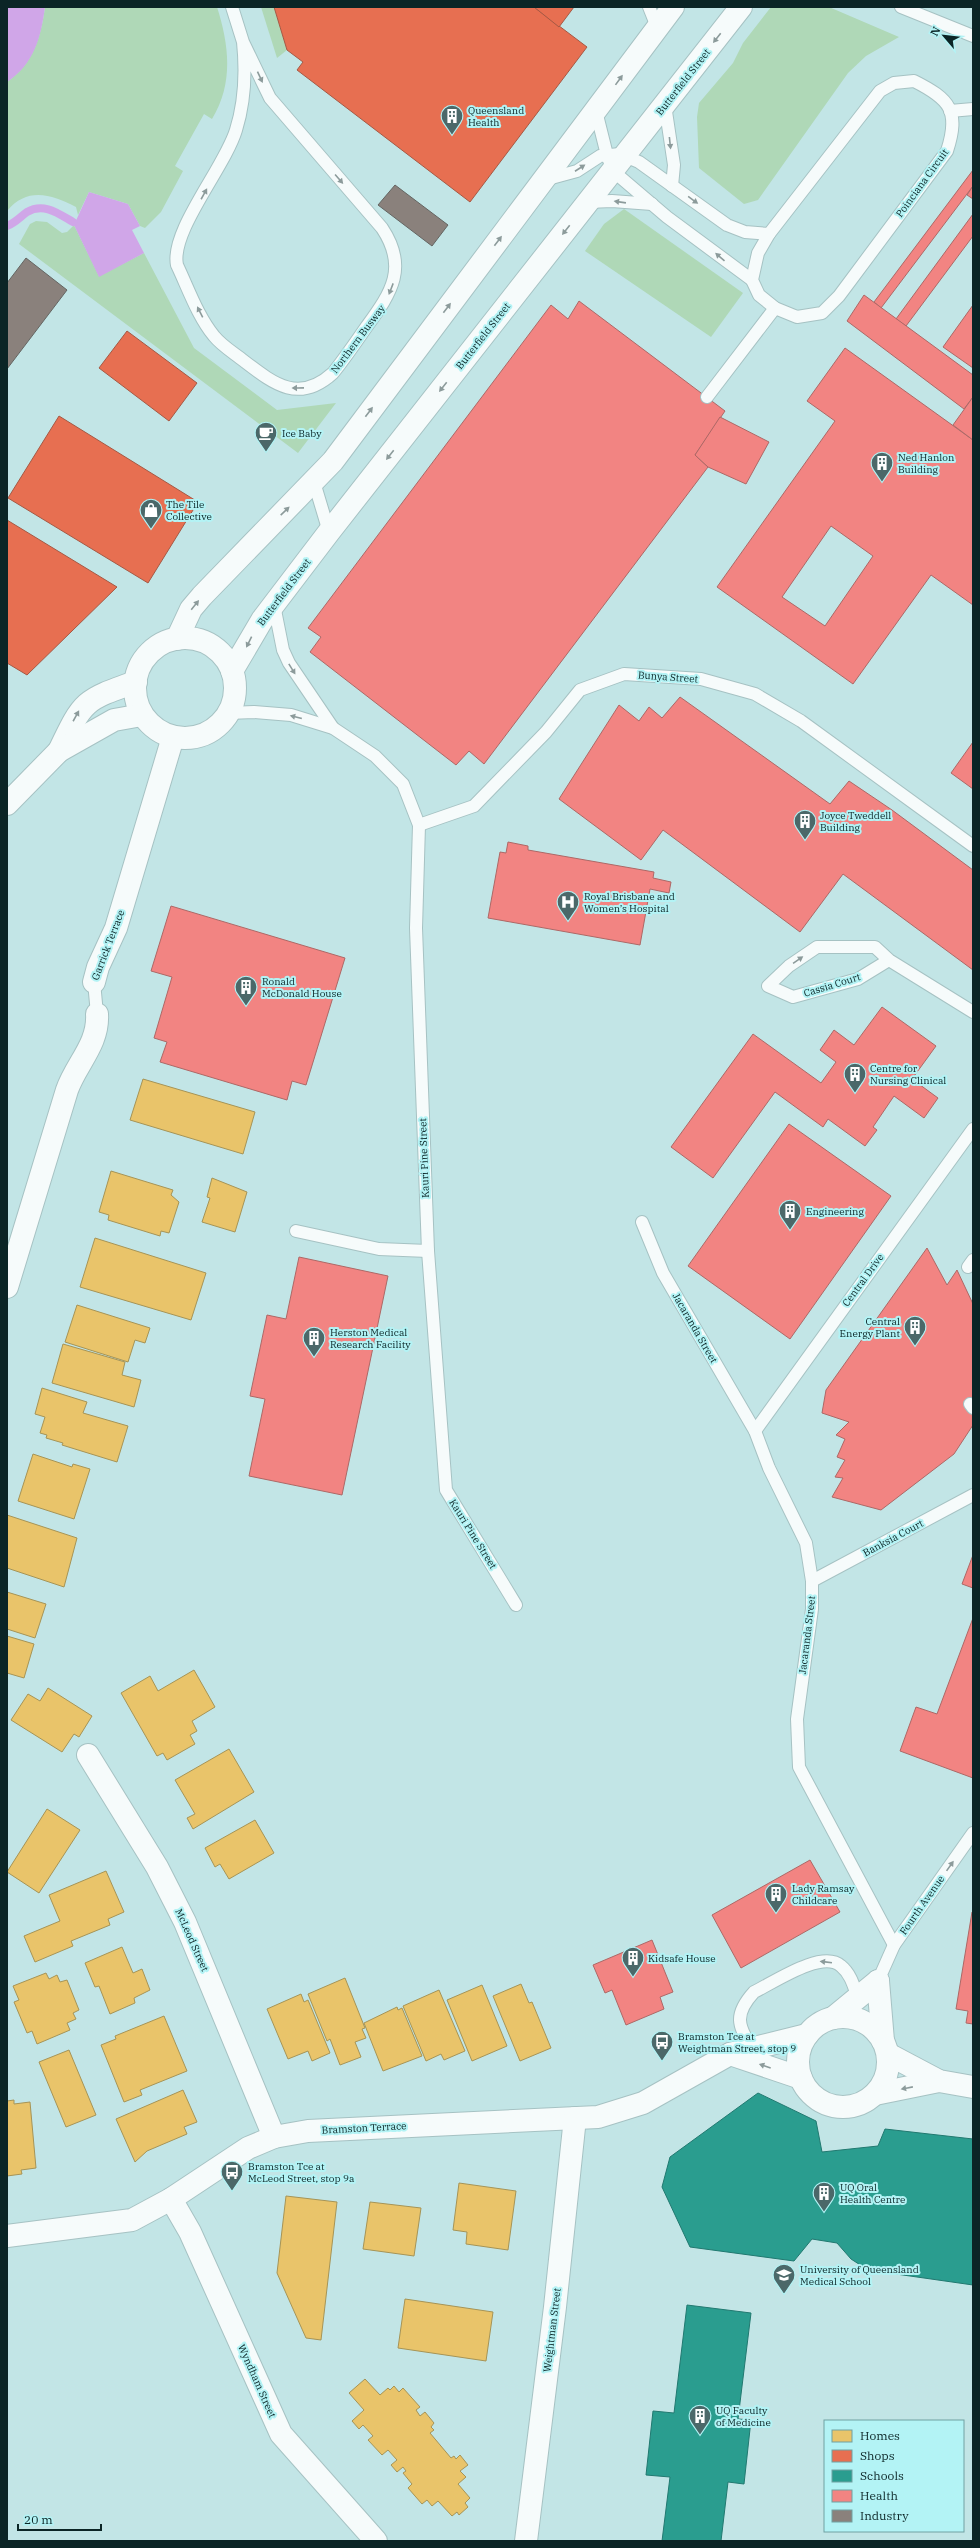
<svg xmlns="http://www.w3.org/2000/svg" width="980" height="2548" font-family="'IBM Plex Serif',serif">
	<rect width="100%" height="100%" fill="#c2e5e6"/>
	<!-- green -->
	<g fill="#afd8b7">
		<path d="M45,7H217C229,45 234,83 212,119L204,114L175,166L183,171L161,212L145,228L140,226L128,204L89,192L78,215L76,207C51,194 27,187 7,211V82C33,64 41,37 45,7Z"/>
		<path d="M261,7H274L287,50L277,58Z"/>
		<path d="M771,7H829L899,37L866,56L848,73L758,200L744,204L699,168L697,117L699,103L733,63L743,43Z"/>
		<path d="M624,209L743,293L711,337L585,251L604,224Z"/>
		<path d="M36,221L47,222L62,233L67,232L74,225L99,276L144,253L194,348L277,410L336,403L298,453L19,244L30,224Z"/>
	</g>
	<!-- water -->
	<g fill="#d0a6e8">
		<path d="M7,7H45C41,37 34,64 7,82Z"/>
		<path d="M89,192L128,204L140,226L132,230L144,253L99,277L74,225Z"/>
	</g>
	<!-- homes -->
	<g fill="#e9c46a" stroke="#a69456">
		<path d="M143,1079L255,1112L243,1154L130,1120Z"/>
		<path d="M111,1171L173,1190L171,1195L179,1202L169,1233L161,1231L160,1236L108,1220L109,1215L99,1212Z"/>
		<path d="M212,1178L247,1192L235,1232L202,1222L210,1198L207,1197Z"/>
		<path d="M95,1238L206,1273L191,1320L80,1287Z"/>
		<path d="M77,1305L150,1328L145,1343L135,1340L128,1362L65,1342Z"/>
		<path d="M63,1344L125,1362L122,1375L141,1380L134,1407L52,1383Z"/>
		<path d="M42,1388L87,1402L83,1413L128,1426L117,1462L62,1445L63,1443L46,1438L47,1435L40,1433L45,1417L35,1414Z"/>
		<path d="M33,1454L72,1467L73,1464L90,1469L74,1519L18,1501Z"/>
		<path d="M7,1515L77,1538L64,1587L7,1568Z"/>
		<path d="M7,1592L46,1604L35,1638L7,1629Z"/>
		<path d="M7,1636L34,1644L24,1678L7,1673Z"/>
		<path d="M194,1670L215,1707L192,1721L197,1731L190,1735L195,1744L167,1760L163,1753L157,1756L121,1693L150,1676L158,1691Z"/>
		<path d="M48,1688L92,1716L79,1737L74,1734L62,1752L11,1720L28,1694L40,1701Z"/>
		<path d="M229,1749L254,1792L193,1829L187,1818L195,1814L175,1780Z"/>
		<path d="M47,1809L80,1830L39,1893L7,1872Z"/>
		<path d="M255,1820L274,1853L229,1879L220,1864L215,1867L205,1848Z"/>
		<path d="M106,1871L124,1912L108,1919L110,1925L71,1941L73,1946L35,1962L24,1936L60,1921L49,1895Z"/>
		<path d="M122,1947L133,1973L142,1969L150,1990L134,1998L135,2003L110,2014L99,1986L95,1987L85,1963Z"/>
		<path d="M46,1973L49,1979L57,1975L60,1982L67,1980L79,2010L73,2013L76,2019L67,2023L70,2030L37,2044L32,2031L27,2033L14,2002L19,2000L13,1986Z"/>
		<path d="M345,1978L365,2028L362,2029L366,2038L355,2042L361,2057L340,2065L330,2039L327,2041L308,1994Z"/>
		<path d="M521,1984L529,2003L532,2002L551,2048L520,2061L493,1996Z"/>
		<path d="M482,1985L507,2046L472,2061L447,2000Z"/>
		<path d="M439,1990L465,2051L444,2060L441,2054L426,2061L403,2006Z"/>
		<path d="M301,1994L304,2002L308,2000L330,2053L312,2061L308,2051L288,2059L267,2009Z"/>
		<path d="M397,2007L398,2010L402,2008L422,2056L383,2071L364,2023Z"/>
		<path d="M164,2016L187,2071L140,2090L142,2095L124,2102L101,2045L116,2039L115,2036Z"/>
		<path d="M69,2050L96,2115L66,2127L39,2062Z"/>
		<path d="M183,2090L197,2122L184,2127L187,2134L147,2151L135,2162L116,2119Z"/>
		<path d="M14,2100V2104L30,2102L36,2168L21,2170L22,2174L7,2176V2101Z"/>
		<path d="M459,2183L516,2191L508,2250L466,2244L467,2232L453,2230Z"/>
		<path d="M286,2196L337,2202L321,2340L306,2338L277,2273Z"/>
		<path d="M370,2202L421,2208L414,2256L363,2249Z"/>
		<path d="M405,2299L493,2312L486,2361L398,2348Z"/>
		<path d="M365,2379L380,2395L388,2388L390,2390L394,2386L399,2392L403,2388L420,2407L416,2410L420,2416L425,2412L434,2423L431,2427L434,2430L430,2433L451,2458L454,2456L456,2459L460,2455L468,2465L460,2471L466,2477L458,2484L470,2498L465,2503L468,2507L459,2515L457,2512L452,2516L438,2501L432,2506L427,2500L422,2504L408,2488L412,2484L403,2473L406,2471L403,2467L397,2472L391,2465L397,2460L388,2450L382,2455L368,2440L373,2436L363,2425L359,2429L352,2421L364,2410L349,2393Z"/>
	</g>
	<!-- shops -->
	<g fill="#e76f51" stroke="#a55944">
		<path d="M274,7H534L587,47L470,202L297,70L303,62L287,50Z"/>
		<path d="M534,7H574L559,27Z"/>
		<path d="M127,331L197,383L169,421L99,368Z"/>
		<path d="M59,416L198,502L148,583L8,498Z"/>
		<path d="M7,520L117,587L27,675L7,663Z"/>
	</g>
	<!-- schools -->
	<g fill="#2a9d8f" stroke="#217970">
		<path d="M758,2093L816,2121L822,2152L878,2146L885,2129L973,2139V2285L868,2270L851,2259L837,2243L812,2239L794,2261L690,2247L662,2187L670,2157Z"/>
		<path d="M687,2305L751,2313L738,2419L751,2420L744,2484L728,2482L721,2541H662L670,2477L646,2475L653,2411L674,2413Z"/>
	</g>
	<!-- health -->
	<g fill="#f28482" stroke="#ad6866" fill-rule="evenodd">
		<path d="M973,170V186L881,308L874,302Z"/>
		<path d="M973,186V199L967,195Z"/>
		<path d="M973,214V236L906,326L896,319Z"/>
		<path d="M864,295L973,375V397L964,409L847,321Z"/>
		<path d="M579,301L725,411L695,455L708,467L484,764L469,751L456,765L310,652L321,637L308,628L551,305L568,319Z"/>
		<path d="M973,305V368L943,347Z"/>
		<path d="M845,348L973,440V605L931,575L853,684L717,587L835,421L807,401ZM831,526L873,556L825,626L782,597Z"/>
		<path d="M973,397V440L953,425Z"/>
		<path d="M720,417L769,442L746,484L708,467L695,455Z"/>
		<path d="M680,697L830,804L849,781L892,810L973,870V970L843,874L800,932L663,830L641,860L559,799L619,705L639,721L649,707L662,718Z"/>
		<path d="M973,742V789L951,773Z"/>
		<path d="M508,842L528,846V850L654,872L653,878L671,882L669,893L650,889L640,945L488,918L500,852L506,853Z"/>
		<path d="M171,906L345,958L306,1085L292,1081L287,1100L160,1062L167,1042L154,1038L172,977L151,971Z"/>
		<path d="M882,1007L936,1046L912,1079L938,1098L924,1118L894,1096L873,1127L877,1130L865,1146L828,1119L823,1127L775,1092L713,1178L671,1147L753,1034L821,1083L836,1062L820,1050L834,1030L854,1045Z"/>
		<path d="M789,1124L891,1196L790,1339L688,1266Z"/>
		<path d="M927,1248L947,1285L957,1270L973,1304V1425L954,1454L881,1510L832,1497L843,1478L835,1477L845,1460L837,1457L845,1439L836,1435L849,1422L822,1413L826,1390Z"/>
		<path d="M299,1257L388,1276L342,1495L249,1476L265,1399L250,1396L267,1315L286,1319Z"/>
		<path d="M973,1555V1588L962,1584Z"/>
		<path d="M973,1618V1778L900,1751L916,1707L937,1714Z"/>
		<path d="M810,1860L840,1912L741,1968L712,1915Z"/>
		<path d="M972,1912H973V2024L966,2023L968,2011L956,2009Z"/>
		<path d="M652,1940L673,1992L660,1997L664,2009L626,2025L612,1990L605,1993L593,1965Z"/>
	</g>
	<!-- industry -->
	<g fill="#8a817c" stroke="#646562">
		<path d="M395,185L448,225L432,246L378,205Z"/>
		<path d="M26,258L67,290L7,369V283Z"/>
	</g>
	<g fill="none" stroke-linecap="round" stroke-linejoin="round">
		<!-- stream -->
		<path stroke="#d0a6e8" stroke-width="8" d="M7,226C15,223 20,217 27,212C44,202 59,214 73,222"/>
		<!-- service casing -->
		<g stroke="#a6c2c3" stroke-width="14">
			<g id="service">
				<path d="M232,7L243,42L270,98L382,228C408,267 392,292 367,326C356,342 345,358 333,373C299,404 274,384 244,361C234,353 222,346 214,336C198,317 188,288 177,265C170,231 225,167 236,130C245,101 246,71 243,42"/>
				<path d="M649,7L657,27"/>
				<path d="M901,7L973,36"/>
				<path d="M914,81C950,99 960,111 947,151L839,296L822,313L797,317L775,308L759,295L752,280L758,253L769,234L880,91L894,83Z"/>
				<path d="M665,105L674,165L672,186"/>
				<path d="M596,111L607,155L613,171L667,217L752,280"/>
				<path d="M950,111L973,109"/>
				<path d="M544,180L577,171L600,156L620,154L639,162L727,225L745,232L769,234"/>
				<path d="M588,202L612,201L652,204"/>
				<path d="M707,397L775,308"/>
				<path d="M314,482L329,532"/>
				<path d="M274,605L283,650L289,663L333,728"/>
				<path d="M228,713L254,712L291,715L333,728L375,756L403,784L419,825L416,928L428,1251L446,1490L516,1605"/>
				<path d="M419,825L474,806L546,732L580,690L624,674L701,679L755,694L801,721L973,846"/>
				<path d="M889,960L858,979L793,997L768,986L789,966L817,947H875L889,960L973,1012"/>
				<path d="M94,982L97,1014"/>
				<path d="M642,1222L663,1273L755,1431L769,1468L806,1543L812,1581V1609L797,1719L799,1767L894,1945"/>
				<path d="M296,1231L379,1249L428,1251"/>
				<path d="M968,1267L973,1260"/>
				<path d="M970,1404L973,1408"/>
				<path d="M755,1431L973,1129"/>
				<path d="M812,1581L973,1495"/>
				<path d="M878,1981L894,1945L973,1833"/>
				<path d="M753,2049C737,2026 734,2014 754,1992C773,1983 822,1949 841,1966C851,1974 854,1987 858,1998"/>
			</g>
		</g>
		<!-- minor casing -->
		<g stroke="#a6c2c3" stroke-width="24">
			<g id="minor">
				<path d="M94,982L98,967L116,928L173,737"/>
				<path d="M7,1287L67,1090C76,1064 99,1044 97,1014"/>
				<path d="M88,1755L157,1867L185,1922L274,2137"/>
				<path d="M878,1981L883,2041"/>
				<circle cx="843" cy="2062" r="45"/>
				<path d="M833,2018L878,1981"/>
				<path d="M730,2054L801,2078"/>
				<path d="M888,2054L939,2081L973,2087"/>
				<path d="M875,2094L939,2081"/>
				<path d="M171,2199L190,2232L281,2434L376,2541"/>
				<path d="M7,2236L132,2220L171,2199L248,2148L274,2137L308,2131L598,2117L643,2103L730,2054L807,2035"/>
				<path d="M526,2541L555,2307L575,2118"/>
			</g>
		</g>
		<!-- tertiary casing -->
		<g stroke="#a6c2c3" stroke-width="24">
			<g id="tertiary">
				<circle cx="185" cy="688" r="50"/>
				<path d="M177,639L191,609L202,596L333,461L673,7"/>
				<path d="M232,671L262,620L329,532L741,7"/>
				<path d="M59,751C83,701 83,700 136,682"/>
				<path d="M7,804L59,751L114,720L142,715"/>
			</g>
		</g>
		<!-- service -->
		<use href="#service" stroke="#f6fbfb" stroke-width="12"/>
		<!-- minor -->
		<use href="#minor" stroke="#f6fbfb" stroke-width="22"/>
		<!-- tertiary -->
		<use href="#tertiary" stroke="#f6fbfb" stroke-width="22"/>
	</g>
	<!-- one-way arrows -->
	<defs><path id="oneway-solid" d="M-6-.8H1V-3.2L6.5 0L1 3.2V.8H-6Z"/></defs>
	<g fill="#8c9b9b">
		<use href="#oneway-solid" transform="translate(717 38) rotate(128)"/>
		<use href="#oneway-solid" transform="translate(260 77) rotate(65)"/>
		<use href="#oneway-solid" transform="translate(619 80) rotate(-54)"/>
		<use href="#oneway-solid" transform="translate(670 143) rotate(84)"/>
		<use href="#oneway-solid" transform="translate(580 168) rotate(-33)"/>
		<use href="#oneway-solid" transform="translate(339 179) rotate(49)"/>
		<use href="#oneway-solid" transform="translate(204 194) rotate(-61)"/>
		<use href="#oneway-solid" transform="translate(693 200) rotate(36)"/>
		<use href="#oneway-solid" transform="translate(620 202) rotate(-172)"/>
		<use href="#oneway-solid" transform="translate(566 230) rotate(128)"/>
		<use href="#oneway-solid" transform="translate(498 241) rotate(-53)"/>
		<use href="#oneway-solid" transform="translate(720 257) rotate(-139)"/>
		<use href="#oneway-solid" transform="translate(391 289) rotate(111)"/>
		<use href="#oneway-solid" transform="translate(447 308) rotate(-53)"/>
		<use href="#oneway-solid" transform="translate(200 312) rotate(-117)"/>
		<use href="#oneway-solid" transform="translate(443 387) rotate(128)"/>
		<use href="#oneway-solid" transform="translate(298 388) rotate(179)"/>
		<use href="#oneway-solid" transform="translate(369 412) rotate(-53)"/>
		<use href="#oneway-solid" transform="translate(390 455) rotate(128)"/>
		<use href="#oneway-solid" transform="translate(285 511) rotate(-44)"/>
		<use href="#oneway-solid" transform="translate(195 605) rotate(-51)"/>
		<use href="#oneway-solid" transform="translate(249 642) rotate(116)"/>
		<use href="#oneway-solid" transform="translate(292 669) rotate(58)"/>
		<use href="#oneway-solid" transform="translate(76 716) rotate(-61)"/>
		<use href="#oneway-solid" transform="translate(296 717) rotate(-166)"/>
		<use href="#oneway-solid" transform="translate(798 960) rotate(-35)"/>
		<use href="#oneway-solid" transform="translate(950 1866) rotate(-55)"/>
		<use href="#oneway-solid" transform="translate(826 1962) rotate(-173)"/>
		<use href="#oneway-solid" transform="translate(765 2066) rotate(-161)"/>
		<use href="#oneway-solid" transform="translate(907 2088) rotate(169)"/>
	</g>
	<!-- icons -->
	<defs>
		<g id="building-pin" transform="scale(1.15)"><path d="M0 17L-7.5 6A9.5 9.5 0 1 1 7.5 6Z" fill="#4b6869" stroke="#b3f3f5"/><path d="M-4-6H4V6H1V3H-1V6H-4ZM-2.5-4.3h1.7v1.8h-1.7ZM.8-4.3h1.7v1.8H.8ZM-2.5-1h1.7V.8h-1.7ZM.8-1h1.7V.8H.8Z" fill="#fff"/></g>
		<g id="cafe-pin" transform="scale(1.15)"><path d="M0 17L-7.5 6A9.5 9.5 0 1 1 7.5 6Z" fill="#4b6869" stroke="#b3f3f5"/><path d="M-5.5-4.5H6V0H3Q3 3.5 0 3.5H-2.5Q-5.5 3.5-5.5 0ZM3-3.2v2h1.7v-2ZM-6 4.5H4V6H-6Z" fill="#fff"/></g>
		<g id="shop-pin" transform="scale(1.15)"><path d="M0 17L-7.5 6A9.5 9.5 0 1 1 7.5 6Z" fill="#4b6869" stroke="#b3f3f5"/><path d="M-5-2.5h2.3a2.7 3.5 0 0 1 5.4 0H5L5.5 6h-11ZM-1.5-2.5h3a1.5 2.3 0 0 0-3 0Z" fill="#fff"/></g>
		<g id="hospital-pin" transform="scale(1.15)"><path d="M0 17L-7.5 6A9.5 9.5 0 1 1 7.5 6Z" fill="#4b6869" stroke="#b3f3f5"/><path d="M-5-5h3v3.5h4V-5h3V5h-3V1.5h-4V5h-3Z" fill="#fff"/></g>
		<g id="bus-pin" transform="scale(1.15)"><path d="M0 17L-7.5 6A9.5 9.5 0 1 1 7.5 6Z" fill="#4b6869" stroke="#b3f3f5"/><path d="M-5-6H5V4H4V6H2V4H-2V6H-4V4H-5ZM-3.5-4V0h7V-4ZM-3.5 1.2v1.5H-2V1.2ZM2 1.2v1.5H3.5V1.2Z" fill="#fff"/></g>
		<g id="university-pin" transform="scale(1.15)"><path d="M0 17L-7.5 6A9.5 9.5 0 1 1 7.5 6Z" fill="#4b6869" stroke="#b3f3f5"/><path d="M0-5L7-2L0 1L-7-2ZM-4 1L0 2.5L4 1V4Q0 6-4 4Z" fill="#fff"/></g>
	</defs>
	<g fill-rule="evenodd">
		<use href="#building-pin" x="452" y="116"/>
		<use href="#cafe-pin" x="266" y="433"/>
		<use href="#building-pin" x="882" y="463"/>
		<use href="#shop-pin" x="151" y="510"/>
		<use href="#building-pin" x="805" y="821"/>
		<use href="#hospital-pin" x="568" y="902"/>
		<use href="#building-pin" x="246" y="987"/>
		<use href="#building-pin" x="855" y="1074"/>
		<use href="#building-pin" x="790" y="1211"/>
		<use href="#building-pin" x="915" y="1327"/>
		<use href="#building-pin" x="314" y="1338"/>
		<use href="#building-pin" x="776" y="1894"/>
		<use href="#building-pin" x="633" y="1958"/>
		<use href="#bus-pin" x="662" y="2042"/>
		<use href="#bus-pin" x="232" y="2172"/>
		<use href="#building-pin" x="824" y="2193"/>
		<use href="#university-pin" x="784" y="2275"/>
		<use href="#building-pin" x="700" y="2416"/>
	</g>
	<g text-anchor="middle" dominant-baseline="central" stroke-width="4" stroke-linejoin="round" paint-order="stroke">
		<!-- street labels -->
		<g font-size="10" fill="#0b2526" stroke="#b3f3f5">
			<text transform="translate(683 82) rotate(-52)">Butterfield Street</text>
			<text transform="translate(922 183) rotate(-54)">Poinciana Circuit</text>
			<text transform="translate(483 336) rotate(-52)">Butterfield Street</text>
			<text transform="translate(358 339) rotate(-53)">Northern Busway</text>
			<text transform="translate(284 592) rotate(-53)">Butterfield Street</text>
			<text transform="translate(668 677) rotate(4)">Bunya Street</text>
			<text transform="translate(108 945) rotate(-69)">Garrick Terrace</text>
			<text transform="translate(832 985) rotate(-17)">Cassia Court</text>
			<text transform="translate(424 1158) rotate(-92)">Kauri Pine Street</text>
			<text transform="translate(863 1280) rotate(-54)">Central Drive</text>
			<text transform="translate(695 1328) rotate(60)">Jacaranda Street</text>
			<text transform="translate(473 1534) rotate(58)">Kauri Pine Street</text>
			<text transform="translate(893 1538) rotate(-28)">Banksia Court</text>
			<text transform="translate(807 1635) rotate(-83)">Jacaranda Street</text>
			<text transform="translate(922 1905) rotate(-55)">Fourth Avenue</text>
			<text transform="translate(192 1940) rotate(66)">McLeod Street</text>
			<text transform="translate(364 2128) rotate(-3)">Bramston Terrace</text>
			<text transform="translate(552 2330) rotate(-83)">Weightman Street</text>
			<text transform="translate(257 2381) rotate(66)">Wyndham Street</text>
		</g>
		<!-- poi labels -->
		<g font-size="10" fill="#0b2526" stroke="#b3f3f5" text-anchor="start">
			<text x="468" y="110">Queensland<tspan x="468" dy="12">Health</tspan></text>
			<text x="282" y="433">Ice Baby</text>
			<text x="898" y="457">Ned Hanlon<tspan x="898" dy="12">Building</tspan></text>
			<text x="166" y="504">The Tile<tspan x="166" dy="12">Collective</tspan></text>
			<text x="820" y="815">Joyce Tweddell<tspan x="820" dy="12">Building</tspan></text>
			<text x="584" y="896">Royal Brisbane and<tspan x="584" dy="12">Women’s Hospital</tspan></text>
			<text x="262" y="981">Ronald<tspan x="262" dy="12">McDonald House</tspan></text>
			<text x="870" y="1068">Centre for<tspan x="870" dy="12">Nursing Clinical</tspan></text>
			<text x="806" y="1211">Engineering</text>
			<text x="900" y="1321" text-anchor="end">Central<tspan x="900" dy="12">Energy Plant</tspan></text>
			<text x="330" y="1332">Herston Medical<tspan x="330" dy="12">Research Facility</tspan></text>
			<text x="792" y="1888">Lady Ramsay<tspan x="792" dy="12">Childcare</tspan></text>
			<text x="648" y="1958">Kidsafe House</text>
			<text x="678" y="2036">Bramston Tce at<tspan x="678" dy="12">Weightman Street, stop 9</tspan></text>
			<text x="248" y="2166">Bramston Tce at<tspan x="248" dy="12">McLeod Street, stop 9a</tspan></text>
			<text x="840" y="2187">UQ Oral<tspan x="840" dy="12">Health Centre</tspan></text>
			<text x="800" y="2269">University of Queensland<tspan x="800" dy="12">Medical School</tspan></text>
			<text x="716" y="2410">UQ Faculty<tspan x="716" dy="12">of Medicine</tspan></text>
		</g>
	</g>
	<!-- border -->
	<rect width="980" height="2548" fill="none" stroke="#0b2526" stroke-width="16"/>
	<!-- legend -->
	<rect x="824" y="2420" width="140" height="112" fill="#b3f3f5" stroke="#70a1a2"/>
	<rect x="832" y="2430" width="20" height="12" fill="#e9c46a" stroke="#70a1a2"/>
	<text x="860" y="2440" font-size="12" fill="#0b2526">Homes</text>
	<rect x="832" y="2450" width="20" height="12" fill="#e76f51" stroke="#70a1a2"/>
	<text x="860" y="2460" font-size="12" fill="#0b2526">Shops</text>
	<rect x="832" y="2470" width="20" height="12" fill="#2a9d8f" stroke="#70a1a2"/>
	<text x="860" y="2480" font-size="12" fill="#0b2526">Schools</text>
	<rect x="832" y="2490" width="20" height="12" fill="#f28482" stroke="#70a1a2"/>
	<text x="860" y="2500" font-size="12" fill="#0b2526">Health</text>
	<rect x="832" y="2510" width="20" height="12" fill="#8a817c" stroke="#70a1a2"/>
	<text x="860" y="2520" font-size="12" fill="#0b2526">Industry</text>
	<!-- north arrow -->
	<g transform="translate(944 36) rotate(298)" stroke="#b3f3f5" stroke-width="3" paint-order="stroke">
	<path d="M0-3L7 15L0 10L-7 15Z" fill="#0b2526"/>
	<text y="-6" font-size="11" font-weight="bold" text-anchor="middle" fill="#0b2526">N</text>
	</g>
	<!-- scale -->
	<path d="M18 2524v6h83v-6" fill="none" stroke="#0b2526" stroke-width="2"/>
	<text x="24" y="2524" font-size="12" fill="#0b2526" stroke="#b3f3f5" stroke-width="3" paint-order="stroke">20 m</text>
</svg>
